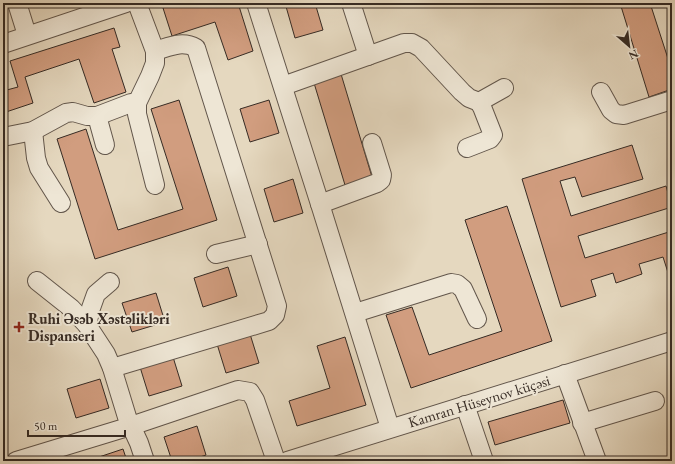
<svg xmlns="http://www.w3.org/2000/svg" width="675" height="464" font-family="'EB Garamond',serif">
	<rect width="100%" height="100%" fill="#e5d8bf"/>
	<filter id="stains"><feTurbulence type="fractalNoise" baseFrequency=".005" numOctaves="4"/><feColorMatrix values="0 0 0 0 .2 0 0 0 0 .09 0 0 0 0 .02 0 0 0 .5 -.17"/></filter>
	<radialGradient id="worn" r=".72"><stop offset=".6" stop-color="#630" stop-opacity="0"/><stop offset="1" stop-color="#630" stop-opacity=".3"/></radialGradient>
	<!-- building -->
	<g fill="#d19d7f" stroke="#362b24">
		<path d="M178,3H238L253,51L228,60L215,22L172,36L163,8Z"/>
		<path d="M285,3H315L323,30L295,38Z"/>
		<path d="M620,3H650L672,71V89L649,97Z"/>
		<path d="M114,28L120,47L112,49L126,92L94,103L79,59L25,77L33,103L3,113V91L18,87L10,61Z"/>
		<path d="M341,74L372,177L345,185L314,83Z"/>
		<path d="M179,100L217,220L95,259L57,139L86,129L118,230L183,209L151,109Z"/>
		<path d="M269,100L279,133L250,142L240,109Z"/>
		<path d="M632,145L643,179L582,197L575,177L560,181L571,216L666,186L672,207L578,236L585,258L672,231V282H671L663,257L639,264L642,274L616,283L613,273L591,280L596,296L561,307L522,179Z"/>
		<path d="M293,179L303,213L274,222L264,189Z"/>
		<path d="M507,206L552,341L411,388L386,315L412,307L429,355L502,331L465,220Z"/>
		<path d="M228,267L237,296L203,307L194,278Z"/>
		<path d="M156,293L165,322L132,332L122,303Z"/>
		<path d="M250,334L259,363L226,373L217,344Z"/>
		<path d="M345,337L366,405L297,426L289,401L330,388L317,346Z"/>
		<path d="M173,357L182,386L149,396L140,367Z"/>
		<path d="M100,379L109,408L76,418L67,389Z"/>
		<path d="M563,400L570,423L495,445L488,422Z"/>
		<path d="M197,426L206,455L188,461H172L164,437Z"/>
		<path d="M123,449L127,461H90V460Z"/>
	</g>
	<g fill="none" stroke-linecap="round" stroke-linejoin="round">
		<!-- minor casing -->
		<g stroke="#62564b" stroke-width="20">
			<g id="minor">
				<path d="M17,3L27,35"/>
				<path d="M137,3L155,51V63L150,76L137,103V114L155,185"/>
				<path d="M256,3L320,204L390,428"/>
				<path d="M351,3L368,56"/>
				<path d="M3,44L126,3"/>
				<path d="M283,86L404,43H412L421,48L462,92L469,98L479,102L482,107L493,135L490,139L467,148"/>
				<path d="M601,92L611,110L616,114L624,115L672,100"/>
				<path d="M479,102L504,88"/>
				<path d="M97,116L105,145"/>
				<path d="M33,131L36,158L39,168L61,203"/>
				<path d="M3,137L33,131L66,113L73,112L87,116H97L131,103H137"/>
				<path d="M320,204L377,183L381,180L382,175L372,143"/>
				<path d="M216,254L258,244"/>
				<path d="M37,281L71,308L87,325L106,354L112,368L127,417L139,443L145,461"/>
				<path d="M355,313L451,283L457,284L463,289L477,319"/>
				<path d="M87,325L91,308L96,294L110,282"/>
				<path d="M112,368L269,321L275,315L277,306L196,48C182,40 169,47 155,51"/>
				<path d="M565,374L597,461"/>
				<path d="M465,405L484,461"/>
				<path d="M582,423L655,401"/>
				<path d="M16,461L131,426L238,390L250,392L255,400L276,461"/>
				<path d="M287,461L672,341"/>
			</g>
		</g>
		<!-- minor -->
		<use href="#minor" stroke="#eee6d5" stroke-width="18"/>
	</g>
	<!-- markers -->
	<path fill="#8f2418" stroke="#eee6d5" stroke-width="1.5" d="M17 321h4v4h4v4h-4v4h-4v-4h-4v-4h4z"/>
	<g text-anchor="middle" dominant-baseline="central" stroke-width="4" stroke-linejoin="round" paint-order="stroke">
		<!-- poi labels -->
		<g font-size="15" font-weight="bold" fill="#362b24" stroke="#eee6d5" text-anchor="start">
			<text x="28" y="318">Ruhi Əsəb Xəstəlikləri<tspan x="28" dy="17">Dispanseri</tspan></text>
		</g>
		<!-- street labels -->
		<g font-size="15" fill="#362b24" stroke="#eee6d5">
			<text transform="translate(479 401) rotate(-17)">Kamran Hüseynov küçəsi</text>
		</g>
	</g>
	<!-- margin -->
	<rect width="675" height="464" fill="none" stroke="#e5d8bf" stroke-width="16"/>
	<rect x="4" y="4" width="667" height="456" fill="none" stroke="#362b24" stroke-width="2"/>
	<rect x="8" y="8" width="659" height="448" fill="none" stroke="#362b24"/>
	<!-- north arrow -->
	<g transform="translate(629 46) rotate(152)" stroke="#eee6d5" stroke-width="3" paint-order="stroke">
	<path d="M0-3L7 15L0 10L-7 15Z" fill="#362b24"/>
	<text y="-6" font-size="11" font-weight="bold" text-anchor="middle" fill="#362b24">N</text>
	</g>
	<!-- scale -->
	<path d="M28 430v6h97v-6" fill="none" stroke="#362b24" stroke-width="2"/>
	<text x="34" y="430" font-size="12" fill="#362b24" stroke="#eee6d5" stroke-width="3" paint-order="stroke">50 m</text>
	<rect width="100%" height="100%" filter="url(#stains)"/>
	<rect width="100%" height="100%" fill="url(#worn)"/>
</svg>
